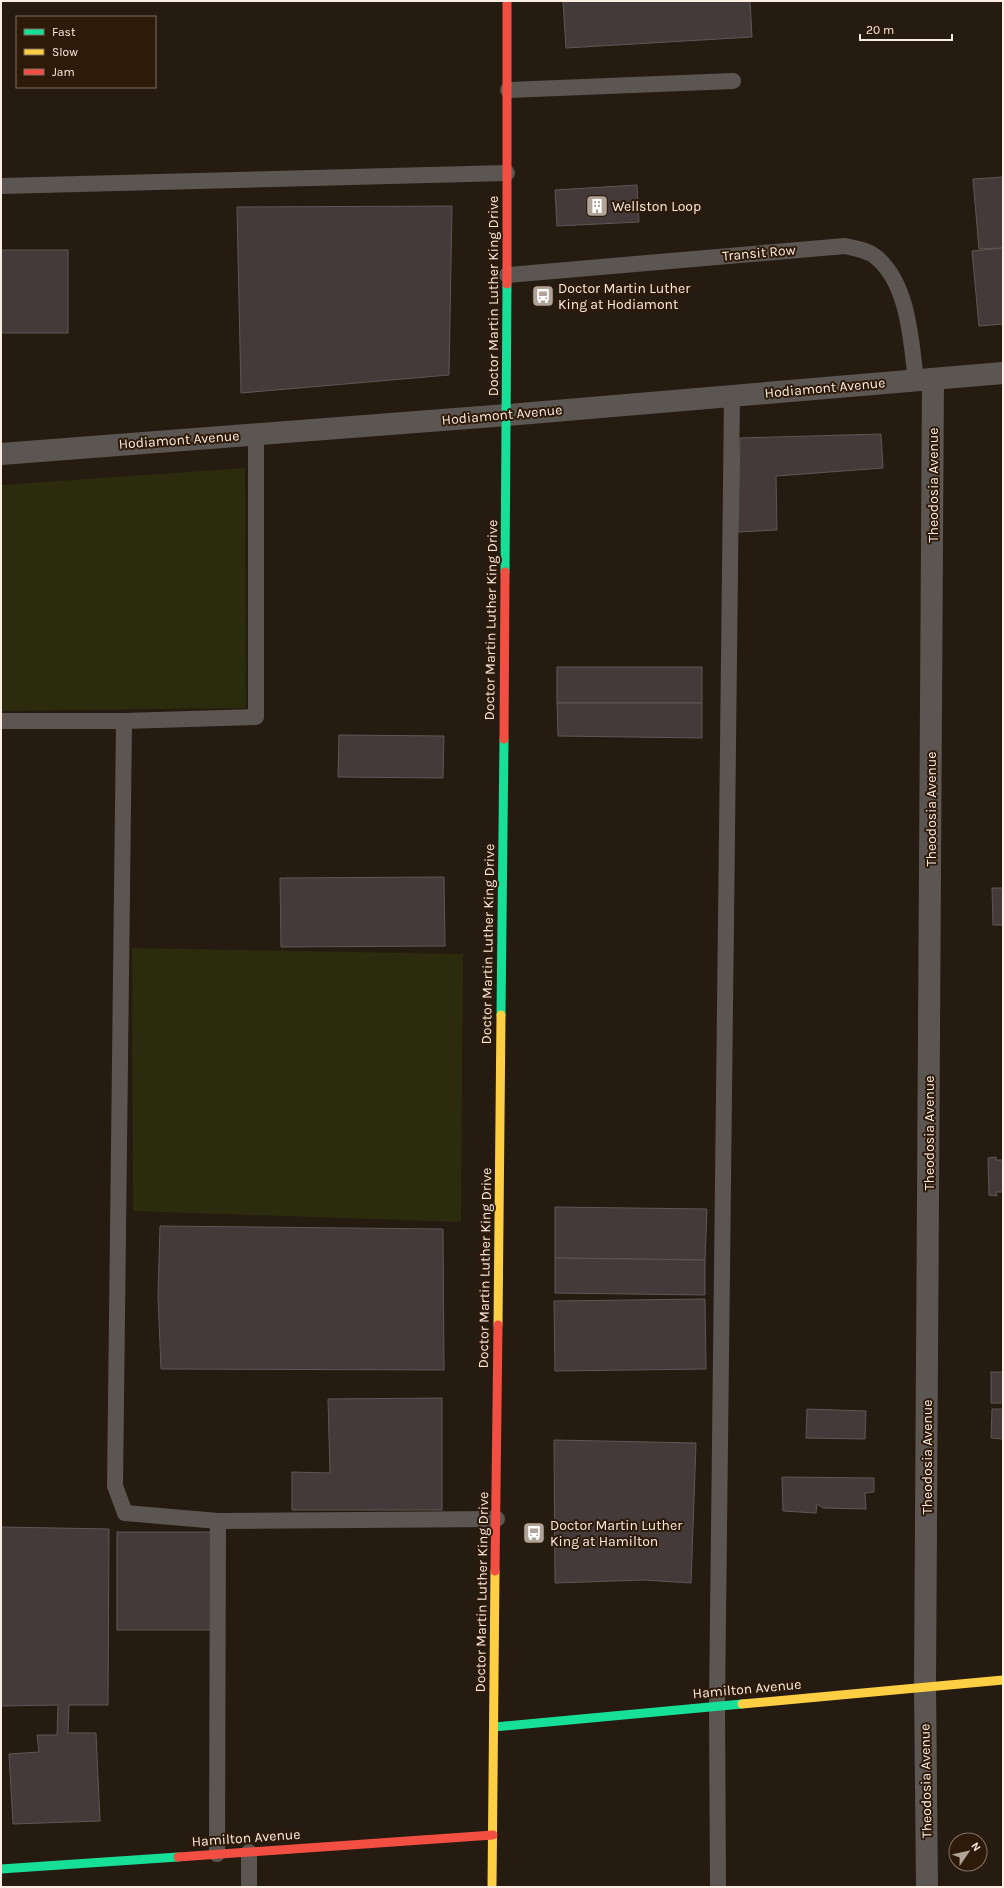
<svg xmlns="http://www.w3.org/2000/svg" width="1004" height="1888" font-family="Karla,sans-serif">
	<rect width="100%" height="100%" fill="#261b11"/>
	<!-- green -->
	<g fill="#2b2b0d">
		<path d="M245,468L246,708L1,711V485Z"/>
		<path d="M132,948L463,954L461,1222L133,1211Z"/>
	</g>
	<!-- building -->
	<g fill="#443a39" stroke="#605656">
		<path d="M563,1H750L752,37L566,48Z"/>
		<path d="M1003,177V248L979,249L973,179Z"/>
		<path d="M637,185L639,222L557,226L555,190Z"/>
		<path d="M452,206L449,375L241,393L237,207Z"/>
		<path d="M1003,248V324L979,326L972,251Z"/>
		<rect x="1" y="250" width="67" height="83"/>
		<path d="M881,434L883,468L776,476L777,530L738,532L740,438Z"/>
		<rect x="557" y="667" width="145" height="36"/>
		<path d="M557,703H702V738L558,736Z"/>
		<path d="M339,735L444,736L443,778L338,777Z"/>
		<path d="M444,877L445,946L281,947L280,878Z"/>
		<path d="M992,888H1003V925H993Z"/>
		<path d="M996,1157V1160H1003V1192H996L997,1196L989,1195L988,1158Z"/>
		<path d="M555,1207L707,1209L705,1260L555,1258Z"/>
		<path d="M160,1226L443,1229L444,1370L161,1369L158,1296Z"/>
		<path d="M555,1258L705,1260V1295L555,1293Z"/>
		<path d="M705,1299L706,1369L555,1371L554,1301Z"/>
		<rect x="991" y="1372" width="12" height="31"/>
		<path d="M442,1398V1510H292V1472L330,1473L328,1399Z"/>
		<path d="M807,1409L866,1411L865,1439L806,1438Z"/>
		<path d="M992,1409H1003V1439L991,1438Z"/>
		<path d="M554,1440L696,1443L691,1583L644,1580L555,1583Z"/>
		<path d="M782,1477L874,1478V1492L865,1493L866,1509L823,1508L817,1504L816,1513L783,1511Z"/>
		<path d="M1,1527L109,1529L108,1705H69L68,1733H96L100,1821L13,1824L9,1754L39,1752L37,1735H57L58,1705L1,1706Z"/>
		<rect x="117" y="1532" width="96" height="98"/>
	</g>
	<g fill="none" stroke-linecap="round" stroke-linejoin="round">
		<!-- lane -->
		<g stroke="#5c5652" stroke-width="16">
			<path d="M508,90L733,81"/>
			<path d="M1,186L507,173"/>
			<path d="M507,275L845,246C855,248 868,250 876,257C909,284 911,342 916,380"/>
			<path d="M1,721H124L256,717V435"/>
			<path d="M124,721L115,1486L125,1513L218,1521L497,1519"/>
			<path d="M217,1854L218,1521"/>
			<path d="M249,1887V1852"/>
			<path d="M718,1887L717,1705L732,396"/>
		</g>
		<!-- street -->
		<g stroke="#5c5652" stroke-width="22">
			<path d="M1,454L507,415L1003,373"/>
			<path d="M927,1887L925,1686L933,379"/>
		</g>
		<!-- fast -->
		<g stroke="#16e098" stroke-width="9">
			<path d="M505,572L507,284"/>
			<path d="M501,1015L504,739"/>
			<path d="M494,1727L742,1704"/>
			<path d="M1,1869L178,1857"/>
		</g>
		<!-- slow -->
		<g stroke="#ffcf43" stroke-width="9">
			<path d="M498,1325L501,1015"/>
			<path d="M742,1704L1003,1680"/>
			<path d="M492,1887L495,1571"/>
		</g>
		<!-- jam -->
		<g stroke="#f24e42" stroke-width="9">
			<path d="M507,1V284"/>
			<path d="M504,739L505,572"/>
			<path d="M495,1571L498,1325"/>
			<path d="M178,1857L493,1835"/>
		</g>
	</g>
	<!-- icons -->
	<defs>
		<g id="building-square" transform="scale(1.15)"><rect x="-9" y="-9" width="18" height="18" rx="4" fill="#b0a499" stroke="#2e1a09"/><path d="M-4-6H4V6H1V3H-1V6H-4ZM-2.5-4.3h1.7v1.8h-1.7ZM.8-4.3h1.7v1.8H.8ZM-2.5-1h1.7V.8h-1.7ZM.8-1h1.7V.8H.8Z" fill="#fff"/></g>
		<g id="bus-square" transform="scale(1.15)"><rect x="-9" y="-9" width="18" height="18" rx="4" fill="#b0a499" stroke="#2e1a09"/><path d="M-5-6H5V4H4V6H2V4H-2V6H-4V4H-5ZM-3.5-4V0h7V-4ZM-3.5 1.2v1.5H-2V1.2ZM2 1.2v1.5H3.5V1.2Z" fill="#fff"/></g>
	</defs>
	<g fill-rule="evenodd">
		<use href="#building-square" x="597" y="206"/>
		<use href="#bus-square" x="543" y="296"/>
		<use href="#bus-square" x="534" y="1533"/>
	</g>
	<g text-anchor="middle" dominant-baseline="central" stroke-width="4" stroke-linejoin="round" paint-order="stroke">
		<!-- poi labels -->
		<g font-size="14" fill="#fbede2" stroke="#2e1a09" text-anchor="start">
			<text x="612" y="206">Wellston Loop</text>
			<text x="558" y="288">Doctor Martin Luther<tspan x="558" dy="16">King at Hodiamont</tspan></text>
			<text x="550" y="1525">Doctor Martin Luther<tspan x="550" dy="16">King at Hamilton</tspan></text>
		</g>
		<!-- street labels -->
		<g font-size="14" fill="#fbede2" stroke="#2e1a09">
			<text transform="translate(759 253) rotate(-5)">Transit Row</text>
			<text transform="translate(493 296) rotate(-90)">Doctor Martin Luther King Drive</text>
			<text transform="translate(825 388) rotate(-5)">Hodiamont Avenue</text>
			<text transform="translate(502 415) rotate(-5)">Hodiamont Avenue</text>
			<text transform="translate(179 440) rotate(-4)">Hodiamont Avenue</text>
			<text transform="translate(933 485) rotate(-90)">Theodosia Avenue</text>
			<text transform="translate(491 620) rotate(-89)">Doctor Martin Luther King Drive</text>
			<text transform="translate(931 809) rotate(-90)">Theodosia Avenue</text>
			<text transform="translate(488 944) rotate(-89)">Doctor Martin Luther King Drive</text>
			<text transform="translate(929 1133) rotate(-90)">Theodosia Avenue</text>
			<text transform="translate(485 1268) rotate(-89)">Doctor Martin Luther King Drive</text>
			<text transform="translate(927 1457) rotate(-90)">Theodosia Avenue</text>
			<text transform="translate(482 1592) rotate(-89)">Doctor Martin Luther King Drive</text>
			<text transform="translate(747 1689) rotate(-5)">Hamilton Avenue</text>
			<text transform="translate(926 1781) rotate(-91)">Theodosia Avenue</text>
			<text transform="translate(246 1838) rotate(-4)">Hamilton Avenue</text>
		</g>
	</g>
	<!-- border -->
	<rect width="1004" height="1888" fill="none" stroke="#fbede2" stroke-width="4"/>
	<!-- legend -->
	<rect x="16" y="16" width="140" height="72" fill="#2e1a09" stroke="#806e60"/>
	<rect x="24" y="29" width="20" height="6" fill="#16e098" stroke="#806e60"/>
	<text x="52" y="36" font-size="12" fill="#fbede2">Fast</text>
	<rect x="24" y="49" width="20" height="6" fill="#ffcf43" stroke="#806e60"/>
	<text x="52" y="56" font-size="12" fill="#fbede2">Slow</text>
	<rect x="24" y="69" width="20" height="6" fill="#f24e42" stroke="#806e60"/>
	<text x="52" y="76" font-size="12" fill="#fbede2">Jam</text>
	<!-- north arrow -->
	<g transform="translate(968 1852) rotate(56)"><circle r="19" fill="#2e1a09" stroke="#806e60"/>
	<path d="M0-3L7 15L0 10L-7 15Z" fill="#b0a499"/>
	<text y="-6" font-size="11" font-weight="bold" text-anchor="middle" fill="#fbede2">N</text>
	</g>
	<!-- scale -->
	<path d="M860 34v6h92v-6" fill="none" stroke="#fbede2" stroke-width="2"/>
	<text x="866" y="34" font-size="12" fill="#fbede2" stroke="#2e1a09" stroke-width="3" paint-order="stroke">20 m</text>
</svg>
